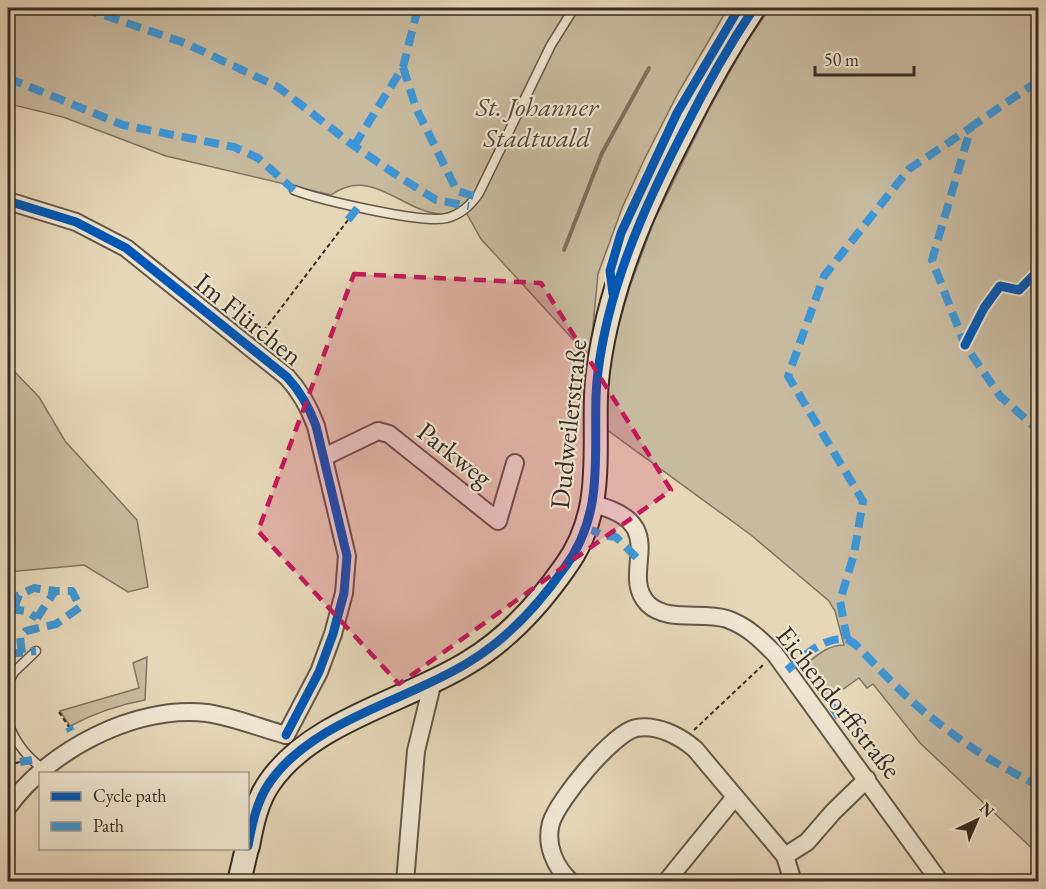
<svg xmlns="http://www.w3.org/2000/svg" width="1046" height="889" font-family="'EB Garamond',serif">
	<rect width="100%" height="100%" fill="#e6d7b8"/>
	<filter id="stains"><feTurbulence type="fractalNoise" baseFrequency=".00333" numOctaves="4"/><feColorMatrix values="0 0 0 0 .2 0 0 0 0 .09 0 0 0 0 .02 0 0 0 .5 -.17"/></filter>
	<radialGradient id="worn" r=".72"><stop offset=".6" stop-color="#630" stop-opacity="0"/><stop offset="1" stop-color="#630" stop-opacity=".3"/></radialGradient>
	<!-- green -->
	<g fill="#c8ba9f" stroke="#807362" stroke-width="1.5">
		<path d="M8,8H728L678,93L644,160L622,208L598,274L590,358L481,239L463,207C456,210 448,214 440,214C401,211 372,166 331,195L166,156L63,117L14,105L8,111Z"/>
		<path d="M770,8H1038V854L920,743L873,684L867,688L859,678L825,702L801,668C814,658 826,645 844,645L835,611L829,601L751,535L606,429L607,365L630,286L654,221L709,109L746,43Z"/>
		<path d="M8,365L39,397L65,441L137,520L148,587L128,592L84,565L8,572Z"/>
		<path d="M147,657L145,700C117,705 95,713 70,726L60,711L139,688L133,663Z"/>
	</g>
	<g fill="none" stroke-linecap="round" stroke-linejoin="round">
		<!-- stream -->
		<path stroke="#7d7060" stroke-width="4" d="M564,250L602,153L649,68"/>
		<!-- lane casing -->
		<g stroke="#64574a" stroke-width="11">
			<g id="lane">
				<path d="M294,190C321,200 422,224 447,218C462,214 471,205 479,193L551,45L574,8"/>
				<path d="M8,683L14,672L36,651"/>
				<path d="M8,722C14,741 27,757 43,769"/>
			</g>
		</g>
		<!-- street casing -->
		<g stroke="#64574a" stroke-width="20">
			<g id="street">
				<path d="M8,201L76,222L126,248L287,377C301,392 309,407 316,426L347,556L344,593L333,634L319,672L286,735"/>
				<path d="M324,457L378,431L389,434L498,521L515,463"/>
				<path d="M593,504C675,524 617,572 648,604C668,623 702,611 727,619C747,626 760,639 775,654L940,882"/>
				<path d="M8,807C49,750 135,705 207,713C234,717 260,728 286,735"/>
				<path d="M785,856L807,842L833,812L867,779"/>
				<path d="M405,882L416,751L433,681"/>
				<path d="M571,882C555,867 545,845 551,823C558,800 612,734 636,728C657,724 680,736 695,749L785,856L793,882"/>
				<path d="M666,882L735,797"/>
			</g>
		</g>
		<!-- secondary casing -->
		<g stroke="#382c26" stroke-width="26">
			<g id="secondary">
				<path d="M248,846C252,824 257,800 270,782C313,720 407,701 469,662C507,639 540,603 565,567C604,514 594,457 596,396C597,370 602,343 608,318C624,252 653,190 684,130C705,88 728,47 754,8"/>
				<path d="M239,882L247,848"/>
			</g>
		</g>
		<!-- path -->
		<g stroke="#382c26" stroke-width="2" stroke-dasharray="4.5 3" stroke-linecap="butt">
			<path d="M259,337L348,220"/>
			<path d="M59,712L69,727"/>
			<path d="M694,730L764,664"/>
			<path d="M8,765L20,762"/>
		</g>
		<!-- lane -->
		<use href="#lane" stroke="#efe5d1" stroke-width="8"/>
		<!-- street -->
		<use href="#street" stroke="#efe5d1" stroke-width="16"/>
		<!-- secondary -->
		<use href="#secondary" stroke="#efe5d1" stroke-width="22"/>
		<!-- quiet -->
		<g stroke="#3e96d6" stroke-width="8" stroke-dasharray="15 8" stroke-linecap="butt">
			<path d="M83,8L185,43L278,87L354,146L401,178L436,200L469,206"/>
			<path d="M403,67L416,108L457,191L477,197"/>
			<path d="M8,78L123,125L234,147L258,158L294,190"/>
			<path d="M1038,81L971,127L932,260L965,345L1000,396L1038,430"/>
			<path d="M354,146L403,67L418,8"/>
			<path d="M348,220L359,206"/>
			<path d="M586,527L602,535L616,537L639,560"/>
			<path d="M9,609L26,611L37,618"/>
			<path d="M14,609L19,595L34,588L55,591"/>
			<path d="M847,639L855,644C880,669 904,697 932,718C964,744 1001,768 1038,785"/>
			<path d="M22,653L20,637L26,631L56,624L80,607L72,591H55L37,618L40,626"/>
			<path d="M8,654L36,651"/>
			<path d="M787,670C805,656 822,637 847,639L840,601L854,554L863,501L788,376L824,276L909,169L972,127"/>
			<path d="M832,706L839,717"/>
			<path d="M69,727L71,731"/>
			<path d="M20,762L32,760"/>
		</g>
		<!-- cycleway casing -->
		<g stroke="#efe5d1" stroke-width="13">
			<g id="cycleway">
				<path d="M8,201L76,222L126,248L287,377C301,392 309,407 316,426L347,556L344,593L333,634L319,672L286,735"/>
				<path d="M613,294L610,271L621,233L677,113L739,8"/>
				<path d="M965,345L984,308L1000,286L1019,290L1038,271"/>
				<path d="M248,846C252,824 257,800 270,782C313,720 407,701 469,662C507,639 540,603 565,567C604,514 594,457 596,396C597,370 602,343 608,318C624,252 653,190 684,130C705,88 728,47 754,8"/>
			</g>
		</g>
		<!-- cycleway -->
		<use href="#cycleway" stroke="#0057b8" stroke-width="9"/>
	</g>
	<!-- marked area -->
	<path fill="#c2185b" fill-opacity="0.2" stroke="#c2185b" stroke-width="4.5" stroke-dasharray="12 8" stroke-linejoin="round" d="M354,274L541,283L671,490L399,684L258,531Z"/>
	<g text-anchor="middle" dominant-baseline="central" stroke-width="4.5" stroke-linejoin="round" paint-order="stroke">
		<!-- park labels -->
		<g font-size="27" font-style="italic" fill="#55483e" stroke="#efe5d1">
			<text x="537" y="106">St. Johanner<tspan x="537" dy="31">Stadtwald</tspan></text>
		</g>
		<!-- street labels -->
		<g font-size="27" fill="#382c26" stroke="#efe5d1">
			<text transform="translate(249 319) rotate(39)">Im Flürchen</text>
			<text transform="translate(568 424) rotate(-84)">Dudweilerstraße</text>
			<text transform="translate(455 454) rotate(38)">Parkweg</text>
			<text transform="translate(839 702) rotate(52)">Eichendorffstraße</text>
		</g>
	</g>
	<!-- margin -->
	<rect width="1046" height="889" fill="none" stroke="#e6d7b8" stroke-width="30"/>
	<rect x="9" y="9" width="1028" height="871" fill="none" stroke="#382c26" stroke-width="3"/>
	<rect x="15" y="15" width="1016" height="859" fill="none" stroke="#382c26" stroke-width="1.5"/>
	<!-- legend -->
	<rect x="39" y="772" width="210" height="78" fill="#efe5d1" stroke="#a69b8d" stroke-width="1.5"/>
	<rect x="51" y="792" width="30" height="9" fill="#0057b8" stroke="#a69b8d" stroke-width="1.5"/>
	<text x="93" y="802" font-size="18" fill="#382c26">Cycle path</text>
	<rect x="51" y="822" width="30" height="9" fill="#3e96d6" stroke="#a69b8d" stroke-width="1.5"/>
	<text x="93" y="832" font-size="18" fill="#382c26">Path</text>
	<!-- north arrow -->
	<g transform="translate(977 820) rotate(44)" stroke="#efe5d1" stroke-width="4.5" paint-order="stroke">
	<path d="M0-4.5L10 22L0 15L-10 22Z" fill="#382c26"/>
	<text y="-9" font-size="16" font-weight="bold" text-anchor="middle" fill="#382c26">N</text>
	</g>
	<!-- scale -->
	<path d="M815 66v9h99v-9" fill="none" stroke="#382c26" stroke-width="3"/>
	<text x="824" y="66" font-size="18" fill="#382c26" stroke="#efe5d1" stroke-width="4.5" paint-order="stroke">50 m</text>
	<rect width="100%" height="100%" filter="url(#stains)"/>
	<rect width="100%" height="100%" fill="url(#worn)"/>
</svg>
